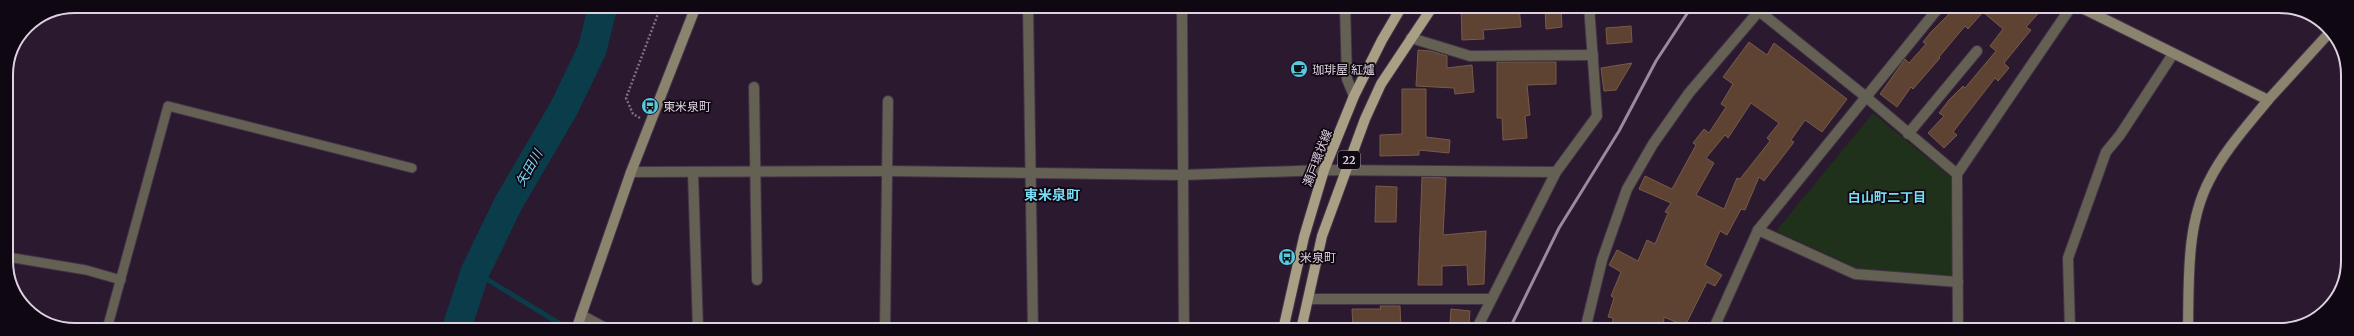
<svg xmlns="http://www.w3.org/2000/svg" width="2354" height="336" font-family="Merriweather,'Noto Sans JP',serif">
	<rect width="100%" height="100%" fill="#2a192f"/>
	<!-- green -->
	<path fill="#1f301b" d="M1873,113L1958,183L1957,278L1861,270L1776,231Z"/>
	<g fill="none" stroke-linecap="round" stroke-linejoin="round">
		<!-- stream -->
		<path stroke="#0a3c4a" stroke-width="5" d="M475,272L570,330"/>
		<!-- river -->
		<path stroke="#0a3c4a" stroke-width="29" d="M456,330L475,272L509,202L563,110L592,50L603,6"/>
	</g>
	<!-- building -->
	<g fill="#5e4332" stroke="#775b49" fill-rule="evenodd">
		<path d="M1461,6H1519L1521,27L1483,30L1484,39L1462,40Z"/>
		<path d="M1545,6H1561L1562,27L1546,29Z"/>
		<path d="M1957,6H2045L2026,27L2031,30L2004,63L2009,68L1998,81L1995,78L1953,132L1957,135L1944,148L1928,133L1944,116L1939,113L1949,100L1963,86L1965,88L1996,51L1990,46L2003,29L1983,12L1968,29L1965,26L1939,57L1940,58L1913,89L1911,87L1897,107L1880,94L1905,59L1909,63L1926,44L1923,42L1931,32Z"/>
		<path d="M1631,26L1632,42L1607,44L1606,28Z"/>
		<path d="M1749,42L1767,55L1774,43L1847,99L1822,132L1805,120L1791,140L1794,142L1764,181L1759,177L1745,210L1741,209L1727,235L1720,231L1705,265L1722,275L1715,286L1707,282L1685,326L1664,317L1663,330H1612L1613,318L1608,317L1614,298L1611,296L1621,272L1609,265L1617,250L1638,261L1647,240L1655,244L1668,213L1665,212L1671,203L1639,189L1645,176L1672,189L1696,145L1693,143L1704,129L1709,133L1726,107L1721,104L1733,84L1723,77ZM1751,103L1779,123L1767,138L1770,141L1740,179L1737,178L1724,209L1696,195L1714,163L1706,158L1725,135L1728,138Z"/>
		<path d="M1418,50L1430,51L1447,56V68L1472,65L1474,92L1455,94L1454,88L1416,86Z"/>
		<path d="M1497,62H1556V84L1527,85L1530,115L1525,116L1527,138L1503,140L1502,118H1497Z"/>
		<path d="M1632,63L1616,90L1604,91L1601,68Z"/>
		<path d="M1402,89H1426V137L1450,140L1449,153L1419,150V155L1380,156V135L1402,134Z"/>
		<path d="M1422,177L1446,178L1443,235L1486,231L1484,284L1468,285L1467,265L1442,266V285H1418Z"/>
		<path d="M1376,186L1397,187L1396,222H1375Z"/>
		<path d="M1380,306H1400L1401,330H1353L1352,309H1381Z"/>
		<path d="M1451,309L1470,311L1469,325L1450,324Z"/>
	</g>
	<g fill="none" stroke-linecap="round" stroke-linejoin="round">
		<!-- lane casing -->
		<g stroke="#433348" stroke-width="11">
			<g id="lane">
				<path d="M8,257L86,270L121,280"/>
				<path d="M107,329L168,106L412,168"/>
			</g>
		</g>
		<!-- street casing -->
		<g stroke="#433348" stroke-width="12">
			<g id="street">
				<path d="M1028,6L1033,330"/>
				<path d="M1182,6L1184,330"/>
				<path d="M1345,6L1347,79L1354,96"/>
				<path d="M1940,6L1866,97L1957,174"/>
				<path d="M1411,38L1470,56L1593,55"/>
				<path d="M754,87L757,280"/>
				<path d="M1908,134L1977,51"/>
				<path d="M631,172L887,171L1183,175L1324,170L1556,172L1597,116L1589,6"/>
				<path d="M693,172L698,330"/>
				<path d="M1758,230L1855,274L1958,282"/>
				<path d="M1309,299H1490"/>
				<path d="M581,315L609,330"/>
				<path d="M885,330L888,101"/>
				<path d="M1476,330L1556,172"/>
				<path d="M1585,330L1602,260L1627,189L1653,144L1689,93L1759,11"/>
				<path d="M1713,330L1758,230L1866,97L1759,11L1763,6"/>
				<path d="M1958,330L1957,174L2071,7"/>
				<path d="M2070,330L2068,258L2106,152L2120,135L2173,54"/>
			</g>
		</g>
		<!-- secondary casing -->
		<g stroke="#433348" stroke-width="12">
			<g id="secondary">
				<path d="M2080,7L2268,100L2330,32"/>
				<path d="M576,330L631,172L696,6"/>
				<path d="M2188,330C2189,281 2186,225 2209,181C2224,151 2247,126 2268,100"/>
			</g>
		</g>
		<!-- primary casing -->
		<g stroke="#433348" stroke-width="12">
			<g id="primary">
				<path d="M1283,330L1304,237L1324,170L1354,96L1382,40L1402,6"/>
				<path d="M1301,330L1322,236L1365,119L1381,84L1433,6"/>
			</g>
		</g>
		<!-- path -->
		<path stroke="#7e6f82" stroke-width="2.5" stroke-dasharray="2 2" stroke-linecap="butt" d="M640,118L633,114L626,98L661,6"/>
		<!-- lane -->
		<use href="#lane" stroke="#646053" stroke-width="9"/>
		<!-- street -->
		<use href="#street" stroke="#646053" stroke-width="10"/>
		<!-- secondary -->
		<use href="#secondary" stroke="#8a846f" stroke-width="10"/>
		<!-- primary -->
		<use href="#primary" stroke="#a89f84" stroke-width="10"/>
		<!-- rail -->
		<path stroke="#988b9c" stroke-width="3" d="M1509,330L1559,228L1619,131L1656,61L1692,6"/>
	</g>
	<!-- icons -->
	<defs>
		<g id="cafe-disc" transform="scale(0.9)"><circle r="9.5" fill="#58c9e3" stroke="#0f0711"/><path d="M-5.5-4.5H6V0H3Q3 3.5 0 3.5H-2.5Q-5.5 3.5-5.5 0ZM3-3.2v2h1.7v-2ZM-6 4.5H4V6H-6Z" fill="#111"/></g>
		<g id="bus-disc" transform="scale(0.9)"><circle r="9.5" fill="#58c9e3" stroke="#0f0711"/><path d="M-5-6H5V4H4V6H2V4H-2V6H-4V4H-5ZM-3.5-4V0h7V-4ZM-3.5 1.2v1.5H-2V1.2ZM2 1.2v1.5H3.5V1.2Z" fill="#111"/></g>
	</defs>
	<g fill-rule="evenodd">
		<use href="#cafe-disc" x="1299" y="69"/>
		<use href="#bus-disc" x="650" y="106"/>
		<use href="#bus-disc" x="1287" y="257"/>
	</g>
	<g text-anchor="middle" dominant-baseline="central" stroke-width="3.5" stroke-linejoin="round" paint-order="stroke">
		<!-- shield labels -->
		<rect fill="#0f0711" stroke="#9f95a2" stroke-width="1" x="1338" y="151" width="22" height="18" rx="3"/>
		<g font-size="11" font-weight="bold" fill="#ddd2e0">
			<text x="1349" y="160">22</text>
		</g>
		<!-- poi labels -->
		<g font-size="12" fill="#ddd2e0" stroke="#0f0711" text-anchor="start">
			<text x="1312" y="69">珈琲屋 紅爐</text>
			<text x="663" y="106">東米泉町</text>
			<text x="1300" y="257">米泉町</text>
		</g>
		<!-- street labels -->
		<g font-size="12" fill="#ddd2e0" stroke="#0f0711">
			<text transform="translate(1317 158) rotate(-69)">瀬戸環状線</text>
		</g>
		<!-- water labels -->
		<g font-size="13" font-style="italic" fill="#77d5f3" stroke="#0f0711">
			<text transform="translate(529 168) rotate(-60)">矢田川</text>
		</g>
		<!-- neighbourhood labels -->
		<g font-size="13" font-weight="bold" fill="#77dcf4" stroke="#0f0711">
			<text x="1887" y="197">白山町二丁目</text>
		</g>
		<!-- quarter labels -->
		<g font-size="14" font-weight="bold" fill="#77dcf4" stroke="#0f0711">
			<text x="1052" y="195">東米泉町</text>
		</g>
	</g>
	<!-- crop -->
	<path d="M0 0H2354V336H0ZM75 13H2279A62 62 0 0 1 2341 75V261A62 62 0 0 1 2279 323H75A62 62 0 0 1 13 261V75A62 62 0 0 1 75 13Z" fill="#0f0711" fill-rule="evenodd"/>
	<path fill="none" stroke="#ddd2e0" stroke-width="2" d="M75 13H2279A62 62 0 0 1 2341 75V261A62 62 0 0 1 2279 323H75A62 62 0 0 1 13 261V75A62 62 0 0 1 75 13Z"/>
</svg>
